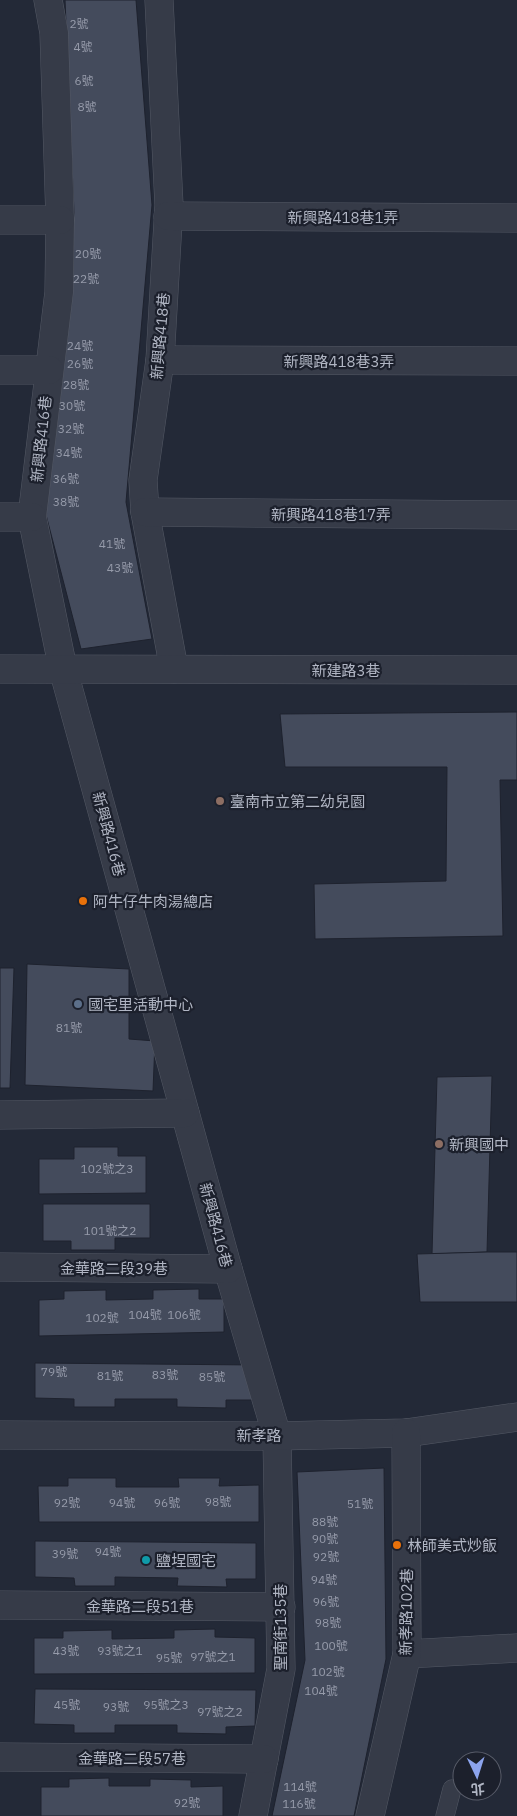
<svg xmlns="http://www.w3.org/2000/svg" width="517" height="1816" font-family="'IBM Plex Sans','Noto Sans TC',sans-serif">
	<rect width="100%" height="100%" fill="#232937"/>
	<!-- building -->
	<g fill="#444b5c" stroke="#1e222e">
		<path d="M65,0H136L152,205L126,502L152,639L81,649L45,511L74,213Z"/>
		<path d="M517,712V780H500L503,936L315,939L314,884L446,881L447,767H285L280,714Z"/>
		<path d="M27,964L129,969V1039L155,1041L153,1091L25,1085Z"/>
		<path d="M0,968H14L10,1088H0Z"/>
		<path d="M492,1076L487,1252L432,1254L437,1077Z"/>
		<path d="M74,1147H118V1156H146V1193L39,1194V1159H74Z"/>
		<path d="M43,1204H150V1238H115V1250H71V1241H43Z"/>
		<path d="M487,1252H517V1302H420L417,1254Z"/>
		<path d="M199,1289V1299H224V1332L39,1336V1300L64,1299V1291L106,1290V1300L153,1299V1290Z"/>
		<path d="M35,1363L256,1365L255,1400H226V1408L177,1407V1399H115V1407H74V1399L35,1398Z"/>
		<path d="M384,1468L386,1659L354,1816H272L305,1660L297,1472Z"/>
		<path d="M68,1478H116V1487H179L178,1478H220L219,1486L259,1485V1522H39L38,1486H68Z"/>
		<path d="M35,1541L256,1543V1579H226L227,1587L177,1586L178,1578L115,1577V1586H75L74,1578L35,1577Z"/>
		<path d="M215,1629V1637L255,1638V1673L34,1674V1638H63V1631L112,1630V1639L174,1638V1630Z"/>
		<path d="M35,1689L256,1690L255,1726L226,1727V1734L177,1733V1725H115V1733H74V1725L34,1724Z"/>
		<path d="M109,1778V1786H150V1779L191,1780V1787L223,1786V1816H41V1787H69V1779Z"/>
	</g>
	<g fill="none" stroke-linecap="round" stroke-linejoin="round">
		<!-- service casing -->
		<g stroke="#545965" stroke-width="19">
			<path id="service" d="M445,1816L452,1789"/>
		</g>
		<!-- minor casing -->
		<g stroke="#545965" stroke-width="29">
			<g id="minor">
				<path d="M48,0L54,33L60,220L59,292L32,517L63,669L228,1269L277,1436L281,1669L253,1816"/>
				<path d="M159,0L169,205L160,360L143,480L145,512L174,669"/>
				<path d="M168,216L517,218"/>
				<path d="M0,220H60"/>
				<path d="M160,360L517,361"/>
				<path d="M0,370H49"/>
				<path d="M145,512L517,515"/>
				<path d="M0,517H32"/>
				<path d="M0,669L517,670"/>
				<path d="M0,1115L185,1113"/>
				<path d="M0,1267L228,1269"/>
				<path d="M0,1435L277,1436L406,1433L517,1417"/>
				<path d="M0,1605L281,1607"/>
				<path d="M407,1654L517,1648"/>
				<path d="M0,1757L264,1759"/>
				<path d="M370,1816L407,1654L406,1433"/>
			</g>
		</g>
		<!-- service -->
		<use href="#service" stroke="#363b48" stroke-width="18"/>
		<!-- minor -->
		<use href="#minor" stroke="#363b48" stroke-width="28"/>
	</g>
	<!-- markers -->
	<g fill="#8d6e63" stroke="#1c202c" stroke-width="2">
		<circle cx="220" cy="801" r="5"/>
		<circle cx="439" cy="1144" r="5"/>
	</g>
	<g fill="#e8710a" stroke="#1c202c" stroke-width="2">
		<circle cx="83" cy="901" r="5"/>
		<circle cx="397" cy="1545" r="5"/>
	</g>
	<circle fill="#5c6f8a" stroke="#1c202c" stroke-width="2" cx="78" cy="1004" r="5"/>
	<circle fill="#0f9aa8" stroke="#1c202c" stroke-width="2" cx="146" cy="1560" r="5"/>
	<g text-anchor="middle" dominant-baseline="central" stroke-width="4.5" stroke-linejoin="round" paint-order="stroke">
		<!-- number labels -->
		<g font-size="12" fill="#969baa">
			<text x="79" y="23">2號</text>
			<text x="83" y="46">4號</text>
			<text x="84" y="80">6號</text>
			<text x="87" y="106">8號</text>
			<text x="88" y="253">20號</text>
			<text x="86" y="278">22號</text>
			<text x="80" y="345">24號</text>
			<text x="80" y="363">26號</text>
			<text x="76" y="384">28號</text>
			<text x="72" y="405">30號</text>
			<text x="71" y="428">32號</text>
			<text x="69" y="452">34號</text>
			<text x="66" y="478">36號</text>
			<text x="66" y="501">38號</text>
			<text x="112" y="543">41號</text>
			<text x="120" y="567">43號</text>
			<text x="69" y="1027">81號</text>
			<text x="107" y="1168">102號之3</text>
			<text x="110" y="1230">101號之2</text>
			<text x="145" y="1314">104號</text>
			<text x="184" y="1314">106號</text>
			<text x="102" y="1317">102號</text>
			<text x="54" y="1371">79號</text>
			<text x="165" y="1374">83號</text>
			<text x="110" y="1375">81號</text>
			<text x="212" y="1376">85號</text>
			<text x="218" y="1501">98號</text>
			<text x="67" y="1502">92號</text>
			<text x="122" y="1502">94號</text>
			<text x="167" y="1502">96號</text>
			<text x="360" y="1503">51號</text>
			<text x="325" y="1521">88號</text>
			<text x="325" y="1538">90號</text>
			<text x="108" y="1551">94號</text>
			<text x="65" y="1553">39號</text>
			<text x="326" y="1556">92號</text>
			<text x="324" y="1579">94號</text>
			<text x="326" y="1601">96號</text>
			<text x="328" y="1622">98號</text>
			<text x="331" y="1645">100號</text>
			<text x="66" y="1650">43號</text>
			<text x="120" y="1650">93號之1</text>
			<text x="213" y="1656">97號之1</text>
			<text x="169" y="1657">95號</text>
			<text x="328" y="1671">102號</text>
			<text x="321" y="1690">104號</text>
			<text x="67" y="1704">45號</text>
			<text x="166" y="1704">95號之3</text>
			<text x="116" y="1706">93號</text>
			<text x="220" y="1711">97號之2</text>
			<text x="300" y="1786">114號</text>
			<text x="187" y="1802">92號</text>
			<text x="299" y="1803">116號</text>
		</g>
		<!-- street labels -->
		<g font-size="15" fill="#b1b6c4" stroke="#1c202c">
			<text x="343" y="217">新興路418巷1弄</text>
			<text transform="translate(160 336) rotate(-85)">新興路418巷</text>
			<text x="339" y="361">新興路418巷3弄</text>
			<text transform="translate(41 439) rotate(-84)">新興路416巷</text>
			<text x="331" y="514">新興路418巷17弄</text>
			<text x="346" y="670">新建路3巷</text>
			<text transform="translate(109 834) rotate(75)">新興路416巷</text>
			<text transform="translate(216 1225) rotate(75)">新興路416巷</text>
			<text x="114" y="1268">金華路二段39巷</text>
			<text x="259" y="1435">新孝路</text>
			<text x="140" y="1606">金華路二段51巷</text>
			<text transform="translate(406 1612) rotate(-89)">新孝路102巷</text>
			<text transform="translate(280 1627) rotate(-90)">聖南街135巷</text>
			<text x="132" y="1758">金華路二段57巷</text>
		</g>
		<!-- poi labels -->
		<g font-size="15" fill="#b1b6c4" stroke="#1c202c" text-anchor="start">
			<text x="230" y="801">臺南市立第二幼兒園</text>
			<text x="93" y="901">阿牛仔牛肉湯總店</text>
			<text x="88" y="1004">國宅里活動中心</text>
			<text x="449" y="1144">新興國中</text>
			<text x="407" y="1545">林師美式炒飯</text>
			<text x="156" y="1560">鹽埕國宅</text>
		</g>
	</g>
	<!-- north arrow -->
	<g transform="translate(477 1776) rotate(176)"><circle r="24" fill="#1c202c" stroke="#585c69"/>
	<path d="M0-4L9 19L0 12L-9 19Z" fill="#8ca4ee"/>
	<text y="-8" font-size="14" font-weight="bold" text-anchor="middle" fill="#b1b6c4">北</text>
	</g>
</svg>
